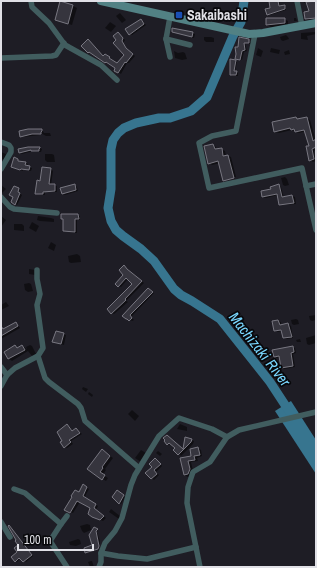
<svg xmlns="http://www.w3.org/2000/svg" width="317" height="568" font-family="'Archivo Narrow',sans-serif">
	<rect width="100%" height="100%" fill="#1e1d25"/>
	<!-- water -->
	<path fill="#37758f" d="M291,401L316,440V474L275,411Z"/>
	<!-- shadow -->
	<g fill="#0007">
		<path d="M270,1H279L281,7L284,6L286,7V10L270,15L268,14L272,8Z"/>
		<path d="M302,1H316V19L308,20L306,19L310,12L308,3H305Z"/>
		<path d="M73,6L77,8L72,25L56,20Z"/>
		<path d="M120,13L126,20L122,23L116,16Z"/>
		<path d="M294,18H296L297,21H294Z"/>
		<path d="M284,19L288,21V25L271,27L267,25Z"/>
		<path d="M141,20L146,25L132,35L129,34Z"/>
		<path d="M110,22L116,26L111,32L105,28Z"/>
		<path d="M173,32L192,33L195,34L194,38Z"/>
		<path d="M315,32L316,34L307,36L308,40L301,39V33Z"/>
		<path d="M118,33L125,40L123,43L129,51L135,56L129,63H127L121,74L115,70L117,67L89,52V40L104,57L108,56L111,59L110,60L117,64L125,55L118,41Z"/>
		<path d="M286,35L288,37L289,39L283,41L281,40L280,37Z"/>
		<path d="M204,37H211L214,38V42H206L204,40Z"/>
		<path d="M240,39L251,42V44L245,43L247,51L244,52L242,60L237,59Z"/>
		<path d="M258,48L263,51L261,57L256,55Z"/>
		<path d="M271,48L280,50L279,54L270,52Z"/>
		<path d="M289,50L290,54L285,55L284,52Z"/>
		<path d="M174,51L178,53L183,52L185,53L187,59L182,60L175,58Z"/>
		<path d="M235,61L237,62L235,72L238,73V76H232L231,75Z"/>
		<path d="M296,118L300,120L306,118L310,120L316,141V150L314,151L316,161L313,162L310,160L311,147L306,131L299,133L292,130L279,133L275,132L273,122Z"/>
		<path d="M28,130H42L44,133H50L51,136H46L37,131L36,133L40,135L23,137L21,136L20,132Z"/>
		<path d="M213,145L216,147L217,150L221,149L225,151L226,156H228L231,157L236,177L225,179V181L220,163L212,165L209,163Z"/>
		<path d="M28,148H40L42,149L41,152L33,151L22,154L19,152Z"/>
		<path d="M1,152L6,154L4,160L1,159Z"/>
		<path d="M45,154H52L54,155L55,162H47L45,160Z"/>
		<path d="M18,160L20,162L28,164L27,167L32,168L31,171L23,169V171L14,168Z"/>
		<path d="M51,169L53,171L51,185L57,186V192H45V195L39,194L36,193L41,182Z"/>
		<path d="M285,177L287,179L289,185L285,186L283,185L281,178Z"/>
		<path d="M1,185L6,189L2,193L1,192Z"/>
		<path d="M75,185L77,187L78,191L65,195L63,194Z"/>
		<path d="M279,185L281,187L284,198L292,196L295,197L296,204L282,205L280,204L278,195L266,198L263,197Z"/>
		<path d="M18,189L20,190L19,193L22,195L17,205L12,201Z"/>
		<path d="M78,215L80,216V220H77V233L64,231V220L62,219Z"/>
		<path d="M1,216L6,220L1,227Z"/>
		<path d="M38,216L51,218L54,219V222L40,221L37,220Z"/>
		<path d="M32,222L39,226L36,232L29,228Z"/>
		<path d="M14,224H22L24,226V231L14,230Z"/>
		<path d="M51,242L56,245L54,251L48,248Z"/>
		<path d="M77,254L80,256L81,262L71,263L69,262L68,256Z"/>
		<path d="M124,266L144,283L126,301L128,302L114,314L112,313L133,284L128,279L121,287L118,286L125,275Z"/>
		<path d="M29,269L35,270V275L29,274Z"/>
		<path d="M29,283L31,284L33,291L28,292L25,290L24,284Z"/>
		<path d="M150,290L154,293L131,317L134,320L132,321L124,315Z"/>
		<path d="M6,302L9,306L1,310V305Z"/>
		<path d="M316,315V320L312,321L310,320L309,316Z"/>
		<path d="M296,319L298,320L299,324L294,325L292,324L291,320Z"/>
		<path d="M278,321L281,322V326L288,324L291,326L293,338L287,339L284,338L283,331L278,332L275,330Z"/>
		<path d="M16,323L20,328L1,339V331Z"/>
		<path d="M56,332L66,335L64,345L53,342Z"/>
		<path d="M316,335V343L309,345L307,344L306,338Z"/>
		<path d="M300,339L301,342H297L296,340Z"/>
		<path d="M30,345L32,346L36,354L32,356L28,351L12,361L9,359L5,353L15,346L19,348L22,346L27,349L26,347Z"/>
		<path d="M293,347L295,348L296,353L293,354L295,367L284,369L282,367L280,357L277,358L275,356Z"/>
		<path d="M83,387L88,389L86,392L82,389Z"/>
		<path d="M89,392L93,395L92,397L88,394Z"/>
		<path d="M132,410L139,416L135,421L128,414Z"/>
		<path d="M180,424L187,427V431L177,429Z"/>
		<path d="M68,425L73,431L76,429L82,434L71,441L73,444L67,448L64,447V441Z"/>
		<path d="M167,436L171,439L183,450L186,439L194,441L193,444L181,456L171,444L170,445L168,444Z"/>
		<path d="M198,448L201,450L202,456L197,458L198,461L191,462L193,471L191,476L188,477L184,475L181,459L192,457Z"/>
		<path d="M141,450L146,453L141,462L135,458Z"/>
		<path d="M158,451L162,454L160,456L156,453Z"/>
		<path d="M105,452L113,458L105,469L106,470L103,475L108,478L106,481L88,469Z"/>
		<path d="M157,460L162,466L156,472L159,475L154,480L147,473L153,467Z"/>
		<path d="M83,486L89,489L84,498L98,506L96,510L106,518L103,521L96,518L92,507L80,502L73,513L65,510L79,494Z"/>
		<path d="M117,492L125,497L121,504L119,503Z"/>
		<path d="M111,509L120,516L119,519L109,512Z"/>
		<path d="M87,524L90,525L91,530L84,533L82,531L80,526Z"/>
		<path d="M10,526L33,556L26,562L21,558L17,562L15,561L19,545Z"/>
		<path d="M94,528L98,531L97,532L100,541L99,549L87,553L86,552L93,546Z"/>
		<path d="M78,539L80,540L81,544L76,546L70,545L69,542Z"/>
		<path d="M91,561H92L94,567H90L88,562Z"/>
	</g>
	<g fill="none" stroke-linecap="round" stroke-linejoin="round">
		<!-- river -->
		<path stroke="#37758f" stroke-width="9" d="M244,1L241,22L233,36L207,97L191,111L170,118H159L136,123L124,128L118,133L113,140L111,149V189L108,208L111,221L116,230L123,236L141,249L154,261L174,289L181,295L192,301L220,319L270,382L291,414"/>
	</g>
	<!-- building -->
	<g fill="#36353e" stroke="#787781">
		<path d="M60,1L73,5L68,24L55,20Z"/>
		<path d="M269,1H278L279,6L285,5V9L267,15L265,9L270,8Z"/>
		<path d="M316,1V18L305,19L304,12L309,11L306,2Z"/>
		<path d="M266,18H285V23L266,25Z"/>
		<path d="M141,19L144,24L129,35L125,29Z"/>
		<path d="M172,28L193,32L192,37L172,32Z"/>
		<path d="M118,32L123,38L122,41L126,48L133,54L126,63L125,62L118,73L114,71L115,68L106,62L105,63L89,52L88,53L81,46L88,39L103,56L105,54L110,57L109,58L117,63L124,55L113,43L116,40L113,36Z"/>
		<path d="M239,37L249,39V43H244L245,50L242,51L240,60L235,59L236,54L235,47H238Z"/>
		<path d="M230,59L236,60L234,71H237L236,75H230Z"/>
		<path d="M296,117L297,119L307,117L313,141L316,139V147L312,149L314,159L309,161L306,146H309L304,130L295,132L294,129L291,130L290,128L274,132L272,122Z"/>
		<path d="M28,129H42V131L41,132V134H32L20,137L19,131Z"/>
		<path d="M213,144L215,149L222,148L223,156L228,155L234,178L223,181L218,161L208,164L204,146Z"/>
		<path d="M28,147H40V148L39,149V151H31V150L19,153L18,149Z"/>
		<path d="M14,157L18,159V161L26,162L25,165L30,166L29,170L21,169L20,170L11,167Z"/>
		<path d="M42,167L51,168L49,184H55V191L43,192V194H35L37,180L40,181Z"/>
		<path d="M75,184L76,190L62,194L60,188Z"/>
		<path d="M279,184L282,197L292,195L294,203L279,205L277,194L262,197L261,191L271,189L270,187Z"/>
		<path d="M14,186L19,188L18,192L20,193L15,205L11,202L13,197L9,195Z"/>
		<path d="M61,214H78L79,219H75V232L63,231V219H61Z"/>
		<path d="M124,265L127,269L142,281L125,299L126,300L111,314L107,309L132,284L126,278L118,287L115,284L123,275L119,270Z"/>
		<path d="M148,288L153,292L130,315L132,318L129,321L127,319H126L122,316Z"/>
		<path d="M278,320L280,325L288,323L292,337L283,338L281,330L274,331L272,321Z"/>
		<path d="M16,322L18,326L1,336V326L3,329Z"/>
		<path d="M56,331L64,333L61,344L52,342Z"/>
		<path d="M15,345L17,348L22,345L25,350L8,359L4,352Z"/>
		<path d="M293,346L294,352L291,353L293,366L281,368L279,356L274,357L272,350Z"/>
		<path d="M67,424L72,431L76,428L80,433L69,440L71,442L64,448L60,442L62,441L57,432Z"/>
		<path d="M167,435L183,449L185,437L192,439L191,442L178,455L173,450L175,448L169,443L167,445L164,441L165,440L163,438Z"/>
		<path d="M198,447L200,455L194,456L195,460L188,461L190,469L188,474L184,475L180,458L191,456L190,449Z"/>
		<path d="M102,449L110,456L102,467L103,468L100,472L105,475L102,480L87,469Z"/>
		<path d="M155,458L161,464L154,470L157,474L151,479L145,473L152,467L149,464Z"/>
		<path d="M83,484L87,487L83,496L96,504L94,508L104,516L100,520L92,517L88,514L90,508L77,501L70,513L64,510L72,497L71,496L75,490L79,492Z"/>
		<path d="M117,490L124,495L119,504L112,497Z"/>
		<path d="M9,525L32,555L23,562L19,558L15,562L11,557L17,552L14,548L18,545L15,541L16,540L8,526Z"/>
		<path d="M94,527L98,529L96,531L99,546L98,549L85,553L84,548L92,545L89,535Z"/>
	</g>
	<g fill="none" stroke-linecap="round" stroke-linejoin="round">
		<!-- street -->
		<g stroke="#415d5f" stroke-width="5.5">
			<path d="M31,1L32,7L49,23L65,45L101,65L117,80"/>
			<path d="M297,1L302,26"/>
			<path d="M170,17L166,39L190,45"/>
			<path d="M255,34L236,131L212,136L199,143L209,188L302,168L316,230"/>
			<path d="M166,39L170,57"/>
			<path d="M1,58L52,56L56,55L64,43"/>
			<path d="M1,142L9,145L11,148V152L1,169"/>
			<path d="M306,186L316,184"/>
			<path d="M1,197L10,207L14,209L57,213"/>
			<path d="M38,356L45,378L49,382L78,404L81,408L85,421L139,468"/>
			<path d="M1,367L7,375"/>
			<path d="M1,386L7,375L15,368L38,356L43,348L37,305L40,294L37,279V270"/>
			<path d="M14,489L25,493L61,524L50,541L67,567"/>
			<path d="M1,522L10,537"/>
			<path d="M61,524L67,516"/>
			<path d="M101,553L118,556L147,559L196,547"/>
			<path d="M99,567L101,562V553L105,543L115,531L122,518L131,485L135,475L159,436L179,418L212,429L227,437"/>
			<path d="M200,567L187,503L188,487L193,472L210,462L227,437L239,430L316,412"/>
		</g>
		<!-- secondary -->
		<path stroke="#528184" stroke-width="8" d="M101,1L249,34L263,33L316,23"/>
	</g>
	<!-- markers -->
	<rect fill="#1a4fb4" stroke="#08080b" stroke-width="1.5" x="175" y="11" width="8" height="8" rx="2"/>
	<g text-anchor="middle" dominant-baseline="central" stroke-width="3.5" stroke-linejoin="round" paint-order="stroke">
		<!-- poi labels -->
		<g font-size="14" font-weight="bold" fill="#e0e0e6" stroke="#08080b" text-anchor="start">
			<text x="187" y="15">Sakaibashi</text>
		</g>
		<!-- water labels -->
		<g font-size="15" font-style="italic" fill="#79d6fe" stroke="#08080b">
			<text transform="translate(260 349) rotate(52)">Machizaki River</text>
		</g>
	</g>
	<!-- border -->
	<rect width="317" height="568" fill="none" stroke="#e0e0e6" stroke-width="4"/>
	<!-- scale -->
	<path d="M18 544v6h75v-6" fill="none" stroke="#e0e0e6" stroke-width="2"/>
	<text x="24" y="544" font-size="12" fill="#e0e0e6" stroke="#08080b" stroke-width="3" paint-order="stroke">100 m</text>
</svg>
